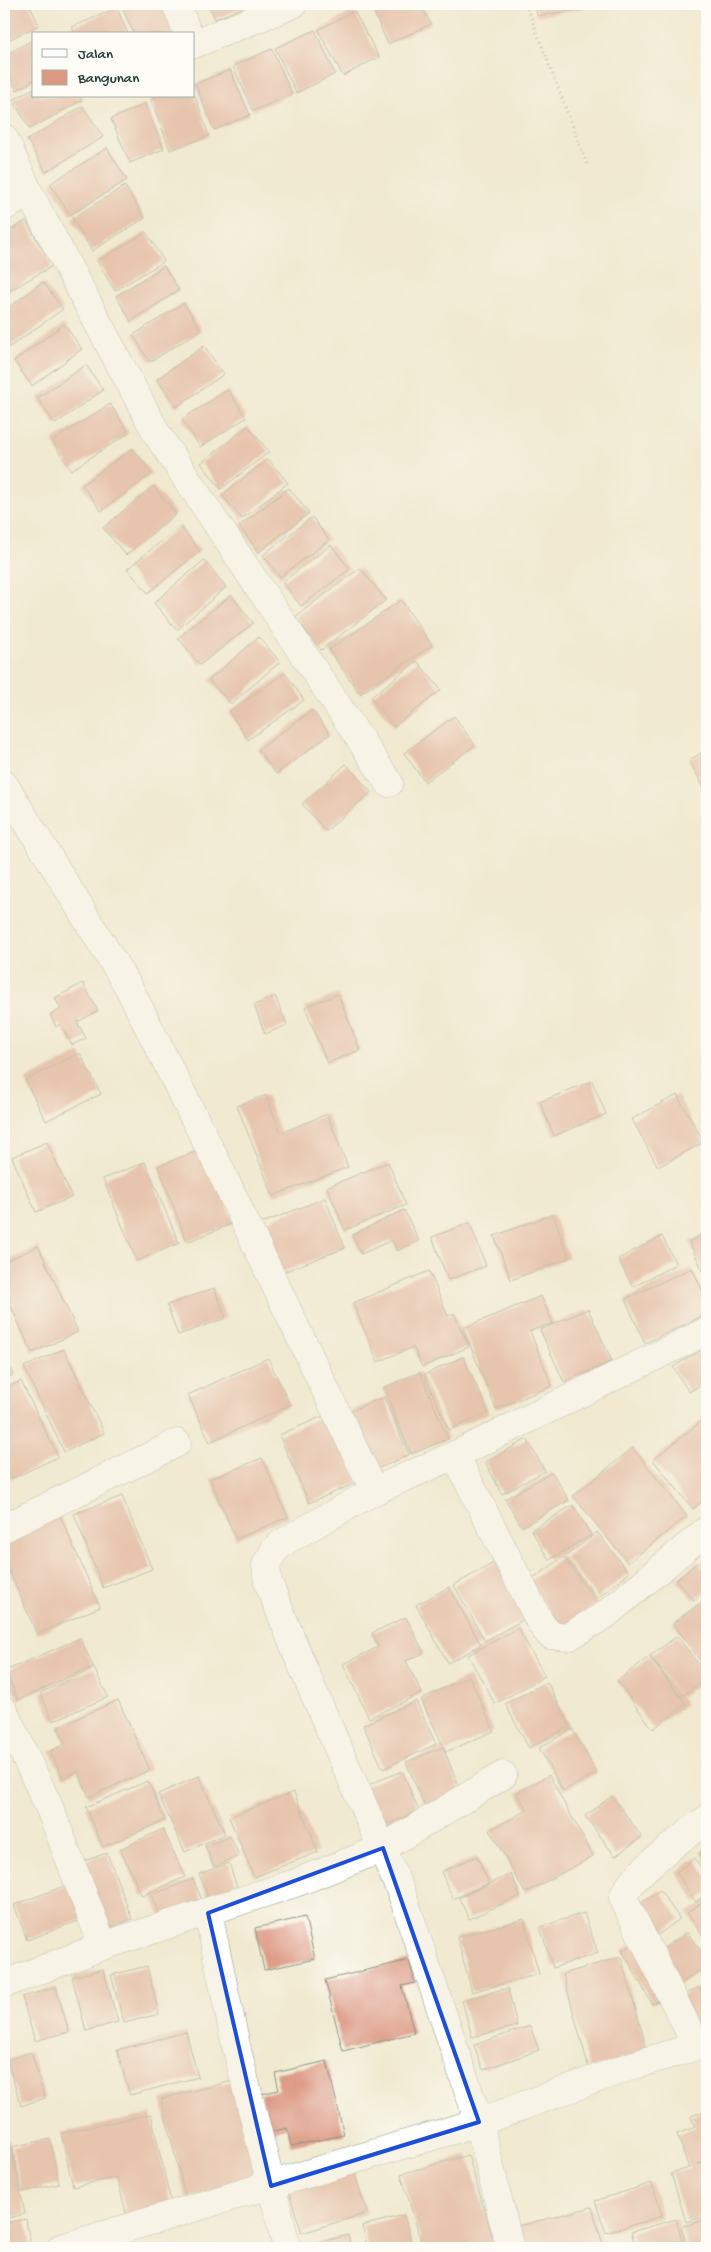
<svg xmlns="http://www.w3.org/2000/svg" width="711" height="2252" font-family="'Gochi Hand',sans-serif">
	<rect width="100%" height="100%" fill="#fdfcf7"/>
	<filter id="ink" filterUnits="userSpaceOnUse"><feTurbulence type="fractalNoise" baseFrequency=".02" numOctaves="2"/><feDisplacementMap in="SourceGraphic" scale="10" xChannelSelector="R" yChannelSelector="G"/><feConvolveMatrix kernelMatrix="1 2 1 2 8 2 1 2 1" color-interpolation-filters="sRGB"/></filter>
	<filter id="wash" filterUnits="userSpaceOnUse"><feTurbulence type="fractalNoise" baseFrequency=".0096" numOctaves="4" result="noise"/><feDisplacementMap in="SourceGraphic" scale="20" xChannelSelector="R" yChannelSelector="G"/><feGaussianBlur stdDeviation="1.12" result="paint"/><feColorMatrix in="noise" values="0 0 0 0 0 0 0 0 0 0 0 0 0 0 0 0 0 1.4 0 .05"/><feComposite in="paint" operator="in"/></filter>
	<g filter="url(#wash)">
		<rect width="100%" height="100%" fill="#f1ead1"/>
		<g id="blocks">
			<!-- building -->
			<g fill="#dc9882">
				<path d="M10,4H29L39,25L4,42V7Z"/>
				<path d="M125,4H165L175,34H134L121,5Z"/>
				<path d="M208,4H251L215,19Z"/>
				<path d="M370,4H421L431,24L388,44Z"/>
				<path d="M535,4H586L587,8L537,16Z"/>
				<path d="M117,8L128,34H75L72,27Z"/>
				<path d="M354,11L379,57L343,76L318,30Z"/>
				<path d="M315,30L335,74L296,93L275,48Z"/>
				<path d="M34,39V80L17,90L4,68V56Z"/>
				<path d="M272,49L292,94L253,111L233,66Z"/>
				<path d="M230,70L250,115L214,130L195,84Z"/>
				<path d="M34,88V96H80L82,100L30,129L13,100Z"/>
				<path d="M159,96H195L209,136L170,150L151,99Z"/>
				<path d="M145,104L164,149L130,163L111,119Z"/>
				<path d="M83,106L103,137L46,172L27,140Z"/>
				<path d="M107,148L127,180L70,215L50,184Z"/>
				<path d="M125,186L145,218L92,251L72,218Z"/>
				<path d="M26,221L52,266L4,294V234Z"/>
				<path d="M146,232L164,261L115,291L97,261Z"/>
				<path d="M164,266L179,290L131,321L116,296Z"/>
				<path d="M43,282L63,309L8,348L4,342V311Z"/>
				<path d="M184,303L201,330L150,362L133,335Z"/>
				<path d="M64,324L82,349L32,386L14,361Z"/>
				<path d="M204,346L224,374L176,407L157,379Z"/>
				<path d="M86,365L103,390L55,424L37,398Z"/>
				<path d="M228,390L246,418L200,447L182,419Z"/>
				<path d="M110,404L129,433L71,470L52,441Z"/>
				<path d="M248,426L269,452L221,489L201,463Z"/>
				<path d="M133,448L152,474L101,511L82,485Z"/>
				<path d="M268,459L288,483L242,519L222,495Z"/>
				<path d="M153,486L176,514L126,555L103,528Z"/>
				<path d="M289,488L309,513L259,552L239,526Z"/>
				<path d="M312,517L329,540L280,577L263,555Z"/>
				<path d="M180,526L200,551L148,593L127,569Z"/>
				<path d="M331,545L350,569L301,606L282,582Z"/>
				<path d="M204,560L226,587L177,630L154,603Z"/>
				<path d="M360,568L386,600L321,650L295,617Z"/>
				<path d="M231,595L253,623L200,665L178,638Z"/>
				<path d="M401,600L432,645L360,694L329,650Z"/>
				<path d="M259,637L280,662L231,704L209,680Z"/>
				<path d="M417,661L441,690L394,727L371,697Z"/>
				<path d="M285,673L304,700L248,740L229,712Z"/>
				<path d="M312,710L330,734L276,774L258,750Z"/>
				<path d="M454,716L475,745L425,782L404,753Z"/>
				<path d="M707,750V794L689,760Z"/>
				<path d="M346,764L371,792L326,831L302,804Z"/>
				<path d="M83,983L98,1011L77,1022L86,1038L72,1045L60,1024L56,1027L50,1015L61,1009L55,998Z"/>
				<path d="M338,994L360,1050L327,1063L305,1007Z"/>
				<path d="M275,996L287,1025L265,1034L254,1005Z"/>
				<path d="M80,1053L101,1094L46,1121L25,1080Z"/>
				<path d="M592,1081L606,1114L554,1136L540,1102Z"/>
				<path d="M266,1095L281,1133L327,1114L348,1167L273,1196L237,1106Z"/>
				<path d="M677,1095L704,1142L658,1167L632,1119Z"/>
				<path d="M47,1142L72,1197L36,1212L12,1157Z"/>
				<path d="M205,1148L234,1223L187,1242L158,1166Z"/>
				<path d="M145,1162L179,1243L137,1261L103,1179Z"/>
				<path d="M388,1162L406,1205L345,1230L327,1187Z"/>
				<path d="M325,1198L345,1248L280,1273L260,1224Z"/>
				<path d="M404,1210L419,1241L397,1251L392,1240L361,1254L352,1235Z"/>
				<path d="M553,1214L569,1258L511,1280L494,1236Z"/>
				<path d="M470,1223L486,1266L448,1280L432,1237Z"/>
				<path d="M707,1232V1279L689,1242Z"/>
				<path d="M662,1236L676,1264L633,1287L618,1259Z"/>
				<path d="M38,1246L78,1332L32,1353L4,1291V1262Z"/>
				<path d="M692,1268L707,1300V1314L645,1343L625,1299Z"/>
				<path d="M429,1271L448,1316L454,1313L469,1347L422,1367L413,1347L378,1362L353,1303Z"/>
				<path d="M214,1288L226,1318L178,1335L167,1305Z"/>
				<path d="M541,1296L553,1323L530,1331L552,1386L496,1409L463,1328Z"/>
				<path d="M588,1309L612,1361L564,1382L540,1330Z"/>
				<path d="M707,1346V1381L689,1392L673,1367Z"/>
				<path d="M64,1349L104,1433L64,1452L24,1367Z"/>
				<path d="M4,1354L13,1375L4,1379Z"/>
				<path d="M463,1357L489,1413L449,1430L424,1375Z"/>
				<path d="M268,1358L290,1405L210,1442L188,1395Z"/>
				<path d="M420,1372L448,1439L411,1454L383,1388Z"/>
				<path d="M21,1381L58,1457L11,1479L4,1464V1389Z"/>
				<path d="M384,1397L409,1455L375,1470L350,1411Z"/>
				<path d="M328,1414L358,1482L309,1503L279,1435Z"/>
				<path d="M707,1416V1497L693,1509L653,1460Z"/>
				<path d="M527,1439L545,1471L502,1494L485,1462Z"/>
				<path d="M633,1448L687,1516L628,1563L573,1496Z"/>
				<path d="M262,1458L288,1517L236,1539L210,1479Z"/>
				<path d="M552,1472L569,1500L522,1527L505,1499Z"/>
				<path d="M122,1496L152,1569L103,1588L74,1514Z"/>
				<path d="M573,1505L591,1535L549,1560L531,1530Z"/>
				<path d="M58,1511L100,1607L37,1634L4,1559V1534Z"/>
				<path d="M597,1532L629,1573L597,1598L565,1557Z"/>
				<path d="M563,1557L597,1603L563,1629L529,1582Z"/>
				<path d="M497,1561L528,1617L485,1641L454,1585Z"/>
				<path d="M698,1562L707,1573V1589L694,1600L676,1580Z"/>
				<path d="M449,1587L481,1645L448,1663L416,1605Z"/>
				<path d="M705,1600L707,1604V1670L673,1623Z"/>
				<path d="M406,1617L424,1653L406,1661L422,1693L369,1718L343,1664L378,1647L372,1633Z"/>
				<path d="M518,1628L545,1676L495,1704L468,1655Z"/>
				<path d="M677,1636L707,1675V1678L681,1697L650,1656Z"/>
				<path d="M80,1638L93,1666L18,1700L5,1671Z"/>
				<path d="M649,1657L686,1704L653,1729L617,1681Z"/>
				<path d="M94,1668L108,1697L53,1721L40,1693Z"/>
				<path d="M469,1676L494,1731L446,1752L421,1699Z"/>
				<path d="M547,1682L570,1726L529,1748L505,1704Z"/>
				<path d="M118,1700L150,1770L89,1797L78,1771L63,1778L50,1751L65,1744L58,1727Z"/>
				<path d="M416,1701L436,1744L383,1769L363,1725Z"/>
				<path d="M572,1729L597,1773L563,1791L539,1748Z"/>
				<path d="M443,1747L461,1792L425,1807L406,1762Z"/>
				<path d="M402,1771L419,1811L378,1828L361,1788Z"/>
				<path d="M549,1775L593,1856L525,1893L490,1830L527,1810L517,1793Z"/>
				<path d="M199,1776L225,1834L185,1852L158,1794Z"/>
				<path d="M148,1781L165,1820L103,1847L86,1807Z"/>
				<path d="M294,1792L318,1852L254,1877L229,1817Z"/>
				<path d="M612,1796L642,1837L615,1856L585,1816Z"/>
				<path d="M163,1829L185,1877L142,1896L120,1849Z"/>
				<path d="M230,1836L239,1856L214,1867L205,1846Z"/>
				<path d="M707,1848V1862L700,1852Z"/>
				<path d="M107,1853L132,1919L106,1929L81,1862Z"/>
				<path d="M477,1856L489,1883L453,1899L441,1872Z"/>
				<path d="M695,1858L707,1876V1894L696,1902L676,1872Z"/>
				<path d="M229,1863L239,1893L210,1903L199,1874Z"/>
				<path d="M511,1874L520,1896L469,1919L459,1898Z"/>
				<path d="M193,1879L204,1905L163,1922L152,1895Z"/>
				<path d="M72,1883L86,1918L27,1940L14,1905Z"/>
				<path d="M660,1890L680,1919L652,1939L631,1910Z"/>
				<path d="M707,1899V1942L687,1913Z"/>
				<path d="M584,1913L598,1953L553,1968L540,1927Z"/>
				<path d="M305,1917L315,1959L264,1970L255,1928Z"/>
				<path d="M524,1919L539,1974L472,1992L457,1937Z"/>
				<path d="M687,1932L707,1960V1965L679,1985L657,1953Z"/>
				<path d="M640,1941L670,1995L652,2004L622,1950Z"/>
				<path d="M621,1957L648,2053L589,2069L563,1974Z"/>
				<path d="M409,1960L415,1983L402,1986L414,2033L343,2051L325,1980Z"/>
				<path d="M147,1966L159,2014L124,2023L111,1975Z"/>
				<path d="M103,1969L118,2022L86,2031L72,1977Z"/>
				<path d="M56,1987L69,2032L35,2041L22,1997Z"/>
				<path d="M699,1987L707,2002V2031L696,2037L676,1999Z"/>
				<path d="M508,1988L517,2026L472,2037L462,2000Z"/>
				<path d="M530,2026L539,2050L483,2070L474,2045Z"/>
				<path d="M186,2032L198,2077L130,2095L117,2050Z"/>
				<path d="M31,2052L45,2098L21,2106L7,2060Z"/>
				<path d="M327,2061L344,2135L291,2146L287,2128L270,2132L261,2094L279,2090L275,2073Z"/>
				<path d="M236,2080L261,2180L186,2199L161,2099Z"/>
				<path d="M707,2110V2161L698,2164L707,2162V2216L686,2222L671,2173L689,2168L677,2134L695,2127L691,2116Z"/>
				<path d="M151,2114L173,2212L128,2221L117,2177L73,2187L61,2133Z"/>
				<path d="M50,2139L59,2184L22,2192L12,2147Z"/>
				<path d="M9,2140L25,2214L4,2219V2141Z"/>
				<path d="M468,2155L494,2242L474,2248H423L401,2174Z"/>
				<path d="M352,2166L367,2213L302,2233L287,2187Z"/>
				<path d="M652,2183L662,2216L606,2233L595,2201Z"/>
				<path d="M592,2207L604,2248H524L518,2226Z"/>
				<path d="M404,2215L413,2248H368L362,2226Z"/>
				<path d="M26,2219L31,2248H4V2223Z"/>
				<path d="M676,2219L684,2248H636L631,2232Z"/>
				<path d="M707,2219V2248H687L681,2227Z"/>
				<path d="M348,2235L351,2248H296Z"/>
			</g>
		</g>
	</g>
	<g filter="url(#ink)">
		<use href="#blocks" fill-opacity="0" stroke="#889482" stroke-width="1"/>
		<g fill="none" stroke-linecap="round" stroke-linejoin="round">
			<!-- minor casing -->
			<g stroke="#889482" stroke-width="29">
				<g id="minor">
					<path d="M176,4L188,34"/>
					<path d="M194,44L293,4"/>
					<path d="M4,138L29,193L157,434L389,783"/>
					<path d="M4,207L29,193"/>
					<path d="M4,784L129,988L215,1159L374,1491"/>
					<path d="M455,1455L541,1624L550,1635L568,1637L605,1615L707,1530"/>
					<path d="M4,1528L177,1443"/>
					<path d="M4,1711L50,1809L103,1946"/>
					<path d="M208,1913L237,2050L287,2248"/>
					<path d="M4,1984L103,1946L298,1882L383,1848L503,1775"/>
					<path d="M696,2045L623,1898C630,1874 686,1836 707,1819"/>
					<path d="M61,2248L479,2122L631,2066L707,2043"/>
					<path d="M510,2248L479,2122L402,1894L306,1675L268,1582L266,1565L274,1551L282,1543L374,1491L455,1455L707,1331"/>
				</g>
			</g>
			<!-- path -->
			<path stroke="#889482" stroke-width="3" stroke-dasharray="1 4" stroke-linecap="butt" d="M526,4L587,164"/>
			<!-- minor -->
			<use href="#minor" stroke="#fff" stroke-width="28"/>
		</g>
	</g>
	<!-- marked area -->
	<path d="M0 0H711V2252H0ZM383,1848L479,2122L271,2186L208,1913Z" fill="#f1ead1" fill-opacity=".55" fill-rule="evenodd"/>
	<path fill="none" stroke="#1d4ed8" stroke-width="4" stroke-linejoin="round" d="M383,1848L479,2122L271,2186L208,1913Z"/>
	<!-- margin -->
	<rect width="711" height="2252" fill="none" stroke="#fdfcf7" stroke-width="20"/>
	<!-- legend -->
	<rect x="32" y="32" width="162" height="65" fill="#fdfcf7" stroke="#a4b0a9"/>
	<rect x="42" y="49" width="25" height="8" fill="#ffffff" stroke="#a4b0a9"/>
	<text x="78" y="58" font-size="15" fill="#1f3d34">Jalan</text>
	<rect x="42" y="70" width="25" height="15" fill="#dc9882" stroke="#a4b0a9"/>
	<text x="78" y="82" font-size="15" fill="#1f3d34">Bangunan</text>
</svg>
